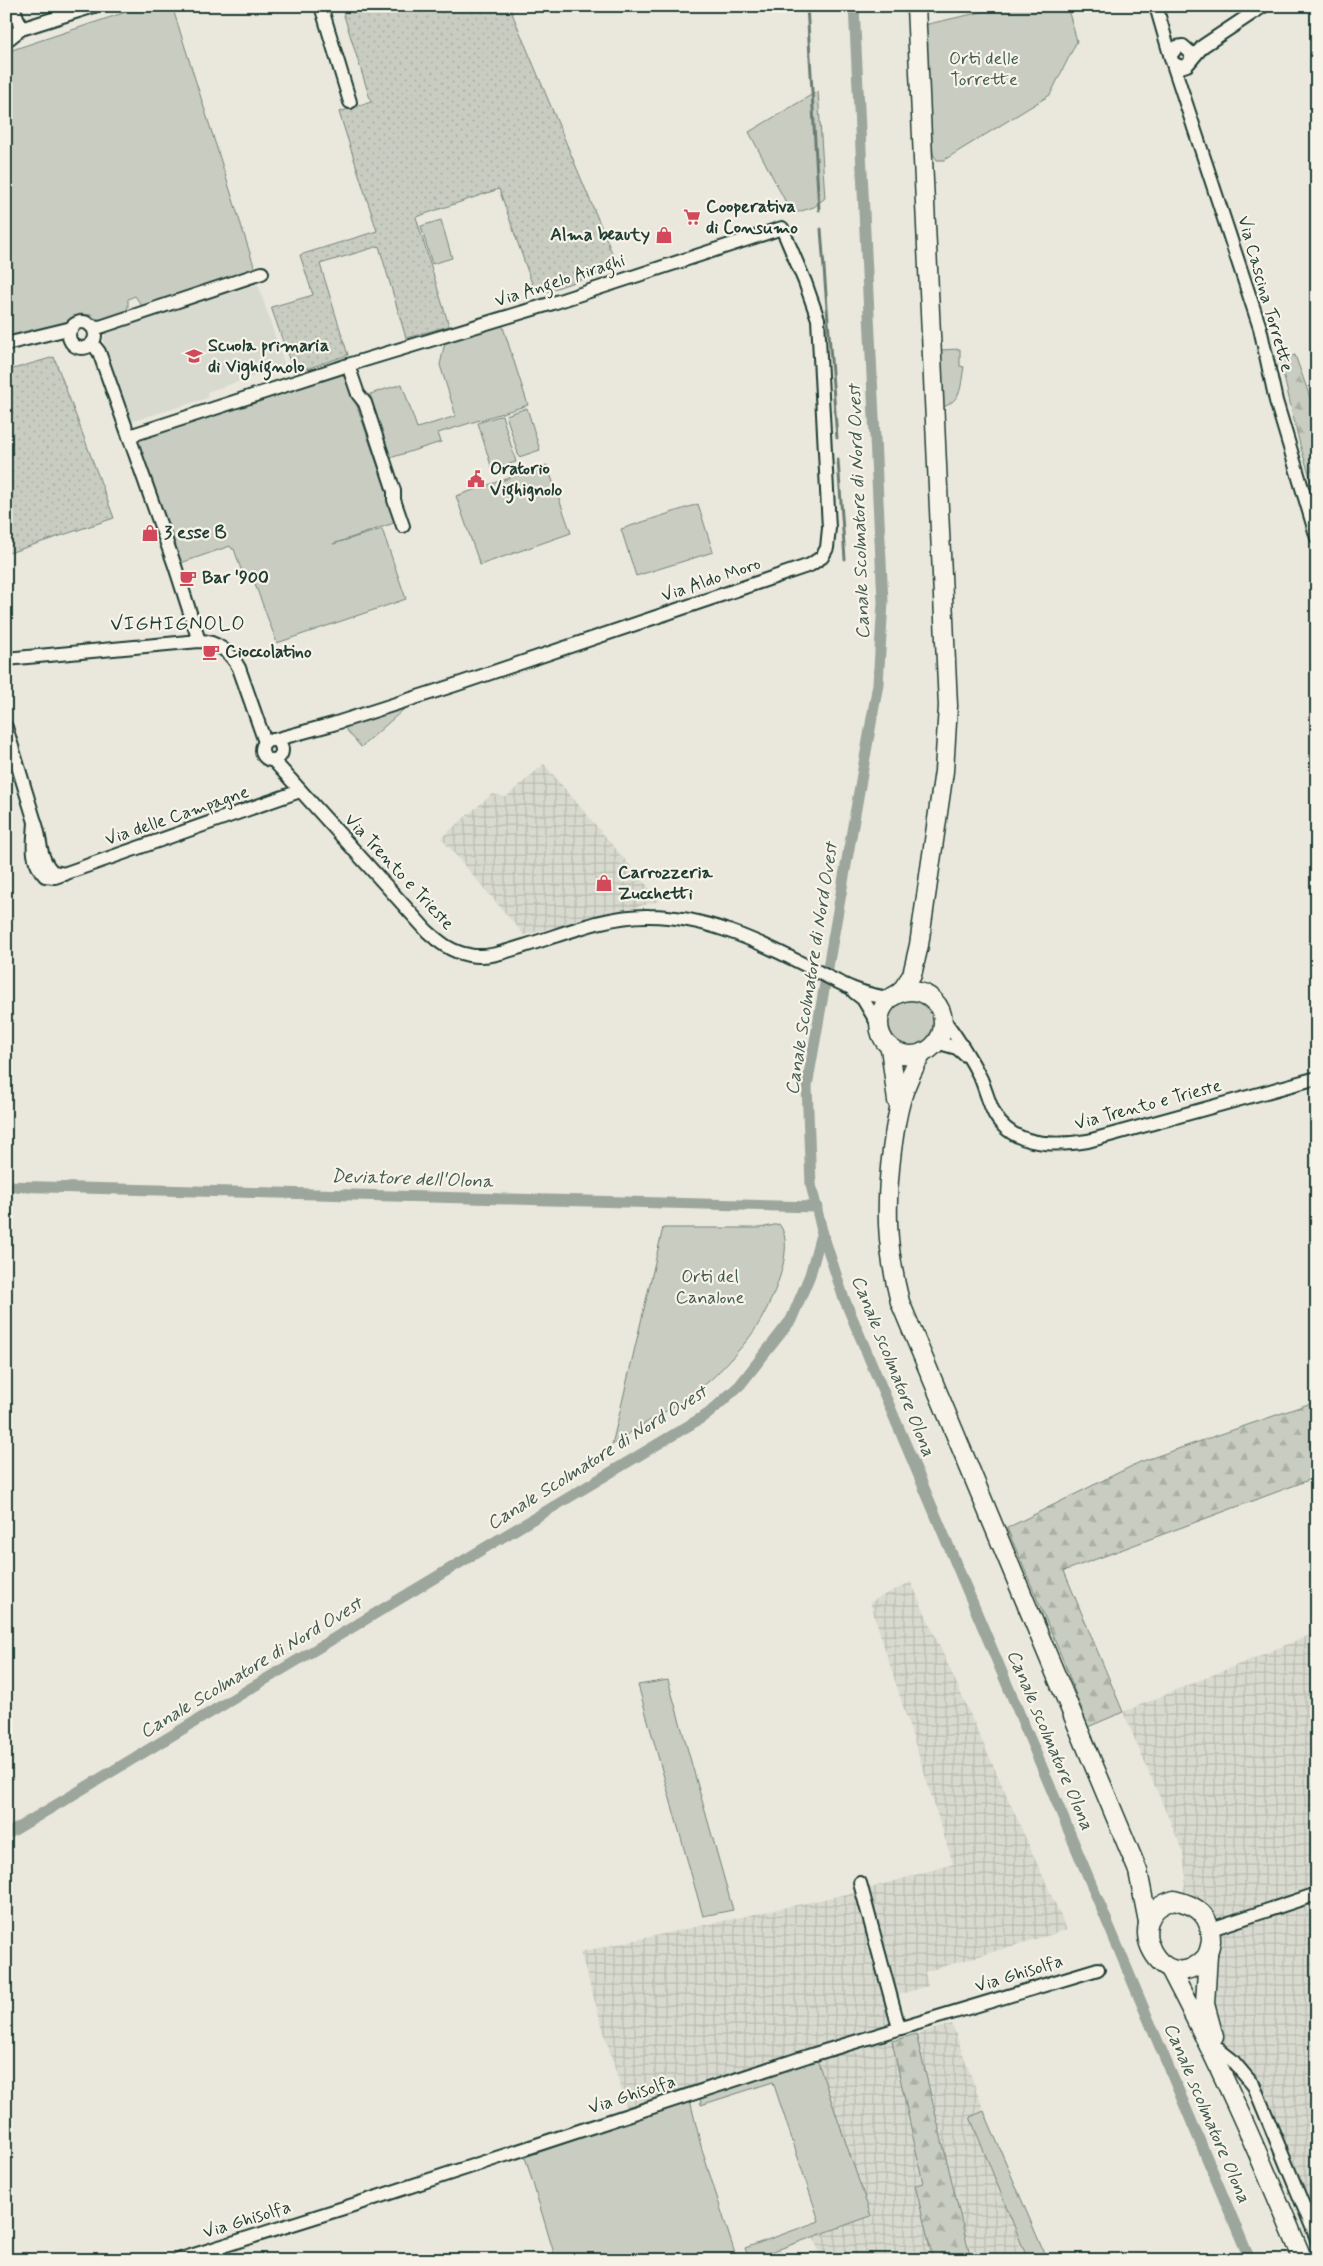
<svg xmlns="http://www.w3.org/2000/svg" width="1323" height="2266" font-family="Mynerve,sans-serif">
	<defs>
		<pattern id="industrial-grid" width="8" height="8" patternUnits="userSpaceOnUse" patternTransform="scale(1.25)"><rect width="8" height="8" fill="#d9dacf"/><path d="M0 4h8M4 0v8" fill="none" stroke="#babcb2"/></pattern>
		<pattern id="forest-firs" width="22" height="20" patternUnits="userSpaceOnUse" patternTransform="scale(1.25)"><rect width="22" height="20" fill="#c8ccc1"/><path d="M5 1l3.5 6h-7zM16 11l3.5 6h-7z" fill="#abb0a6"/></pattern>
		<pattern id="park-dots" width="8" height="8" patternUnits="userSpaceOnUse" patternTransform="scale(1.25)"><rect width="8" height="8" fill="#c8ccc1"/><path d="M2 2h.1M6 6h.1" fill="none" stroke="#abb0a6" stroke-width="1.8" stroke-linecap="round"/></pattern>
	</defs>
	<rect width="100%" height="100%" fill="#eae8dd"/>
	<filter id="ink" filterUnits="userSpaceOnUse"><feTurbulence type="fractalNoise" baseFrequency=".02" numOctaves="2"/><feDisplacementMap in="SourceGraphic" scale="10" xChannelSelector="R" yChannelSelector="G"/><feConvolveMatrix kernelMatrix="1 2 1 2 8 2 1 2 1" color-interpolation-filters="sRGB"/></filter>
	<g filter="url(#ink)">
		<!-- built -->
		<path fill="#d9dacf" d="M258,284L285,366L207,392L208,398L130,422L103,347L105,332Z"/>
		<!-- industrial -->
		<g fill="url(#industrial-grid)">
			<path d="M544,764L660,901L524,935L441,838L492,794L506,797Z"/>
			<path d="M911,1582L1067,1930L925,1972L928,1986L895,1996L902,2023L889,2027L923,2183L915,2185L933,2260H821L814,2237L870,2216L817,2059L630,2119L580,1952L856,1892L953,1864L870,1602Z"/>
			<path d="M1317,1632V1889L1214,1922L1183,1895L1186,1877L1183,1854L1178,1840L1123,1712Z"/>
			<path d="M1317,1896V2239L1254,2086L1218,2049L1208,1955L1211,1929Z"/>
			<path d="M952,2024L984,2111L970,2117L1028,2260H971L916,2034Z"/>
		</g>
		<!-- green -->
		<g fill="#c8ccc1" stroke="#74847a">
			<path d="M144,6H172L255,269L142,306L135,296L128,299V308L123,313L96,321L92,315L79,314L69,324L6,340V52Z"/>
			<path d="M1008,6H1067L1077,41L1050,95L944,160H937L933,154L924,25Z"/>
			<path d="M818,91L825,198L814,207L792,214L749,132Z"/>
			<path d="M441,220L452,258L432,264L421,226Z"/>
			<path d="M502,324L528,405L438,433L441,442L390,458L370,394L402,384L417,428L456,416L440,365L445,342Z"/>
			<path d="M960,349V366L964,367C960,388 963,398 942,408L940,350Z"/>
			<path d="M346,374L397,522L333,544L382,529L406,599L277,643L252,576L244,578L234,549H232L230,546L181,563L137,444L142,437Z"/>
			<path d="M527,408L540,450L519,457L506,415Z"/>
			<path d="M502,415L516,462L492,469L478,423Z"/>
			<path d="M547,465L571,533L480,565L456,496Z"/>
			<path d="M698,504L713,552L636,576L621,529Z"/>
			<path d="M411,703L361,747L344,727Z"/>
			<circle cx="911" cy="1023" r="23"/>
			<path d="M779,1224C798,1247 770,1306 756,1328C749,1340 719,1373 708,1382C679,1407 643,1422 612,1445L663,1228H760Z"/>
			<path d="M668,1680L733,1910L703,1916L638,1685Z"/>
			<path d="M817,2059L871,2216L749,2260L745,2248L819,2221L773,2082L701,2105L700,2097Z"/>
			<path d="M690,2100L702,2150L737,2260H556L525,2157Z"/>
			<path d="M984,2111L1047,2260H1028L970,2117Z"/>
		</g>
		<!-- forest -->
		<g fill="url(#forest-firs)" stroke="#74847a">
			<path d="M1295,355L1317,417V499L1300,445L1280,360Z"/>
			<path d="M1317,1401V1477L1064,1571L1123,1712L1088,1727L1063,1660L1007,1528L1140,1462Z"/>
			<path d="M916,2034L971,2260H933L915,2185L923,2183L892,2041Z"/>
		</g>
		<!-- park -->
		<g fill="url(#park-dots)" stroke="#74847a">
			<path d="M341,6H509L618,267L536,295L499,189L416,217L449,326L406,338L379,246L320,264L348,355L294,373L271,307L313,295L300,255L377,231L339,112L371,102Z"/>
			<path d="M54,357L114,518L6,554V371Z"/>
		</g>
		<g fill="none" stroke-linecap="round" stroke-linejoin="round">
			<!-- stream -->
			<g stroke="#6a7c72" stroke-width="3">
				<path d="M807,6L819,210"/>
				<path d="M821,229L837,438"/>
				<path d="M838,460L845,559"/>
			</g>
			<!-- canal -->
			<g stroke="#9ca69c" stroke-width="11">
				<path d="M6,1186L817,1207"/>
				<path d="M822,1231L843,1296L1250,2260"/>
				<path d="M6,1835L708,1414L740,1385L791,1320L810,1275L822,1231L811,1185L807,1086L878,684L883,602L854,6"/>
			</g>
			<!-- minor casing -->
			<g stroke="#1f3d34" stroke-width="16">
				<g id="minor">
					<path d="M13,6L21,29"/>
					<path d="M321,6L350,102"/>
					<path d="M1156,6L1171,58L1260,328L1276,401L1317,538"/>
					<path d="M6,41L21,29L94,6"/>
					<path d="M1171,55L1177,47L1183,46L1191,53V60"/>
					<path d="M1175,64L1181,67L1187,65L1203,46L1263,6"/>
					<circle cx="82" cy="335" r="13"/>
					<path d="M91,326L100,327L262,273"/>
					<path d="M92,343L99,352L175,566L199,641"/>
					<path d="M6,344L72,328"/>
					<path d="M348,365L358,394L365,403L394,491V500L403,526"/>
					<path d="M129,436L348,365L553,303L782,228L805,282L818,319L829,528L827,548L822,557L810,565L455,685L333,724L274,740"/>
					<path d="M6,659L199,641C217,641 231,653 239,668L265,742"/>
					<path d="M6,727L35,822"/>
					<circle cx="272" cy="750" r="10"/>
					<path d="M273,760L427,931C439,942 451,952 469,955C487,959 507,951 524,946C564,934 607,915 649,916C703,916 756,940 803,964C833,979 857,995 891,998"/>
					<path d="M65,874L53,872C38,858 42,840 35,822C34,843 29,859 45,876L55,877L300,791"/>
					<path d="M854,992L863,999L879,1026"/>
					<path d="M942,1017C957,1037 970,1057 981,1079C986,1091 989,1104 995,1115C1013,1147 1056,1146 1088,1141L1317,1078"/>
					<path d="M936,1042L957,1048L965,1055"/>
					<path d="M860,1883L899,2028"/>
					<path d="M1211,1929L1317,1894"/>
					<path d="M1218,2049L1232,2060L1254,2086L1317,2239"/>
					<path d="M178,2260L350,2206L808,2056L1098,1969"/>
				</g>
			</g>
			<!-- secondary casing -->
			<g stroke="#1f3d34" stroke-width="21">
				<g id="secondary">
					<circle cx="911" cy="1023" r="32"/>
					<path d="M900,993L912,975L919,945L944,771L948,706L916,6"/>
					<path d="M890,1047L897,1101"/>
					<path d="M923,1052C902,1086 897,1111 892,1150C885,1206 886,1246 900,1302L1138,1871L1148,1922"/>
					<path d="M1174,1900C1197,1905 1211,1915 1211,1941C1210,1947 1209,1953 1205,1958C1164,2002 1116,1916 1174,1900Z"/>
					<path d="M1208,1955L1205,2004L1214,2037"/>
					<path d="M1170,1969C1220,2064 1262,2161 1303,2260"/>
				</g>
			</g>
			<!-- minor -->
			<use href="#minor" stroke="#f7f3e8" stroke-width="12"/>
			<!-- secondary -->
			<use href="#secondary" stroke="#f7f3e8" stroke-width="18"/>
		</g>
	</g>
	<!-- icons -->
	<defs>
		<g id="supermarket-bare" transform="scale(1.35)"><path d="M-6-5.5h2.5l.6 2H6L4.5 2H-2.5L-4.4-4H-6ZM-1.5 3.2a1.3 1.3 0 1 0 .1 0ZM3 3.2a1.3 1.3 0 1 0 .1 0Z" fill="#d1495b" stroke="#f7f3e8" stroke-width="2.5" paint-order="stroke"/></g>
		<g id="shop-bare" transform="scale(1.35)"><path d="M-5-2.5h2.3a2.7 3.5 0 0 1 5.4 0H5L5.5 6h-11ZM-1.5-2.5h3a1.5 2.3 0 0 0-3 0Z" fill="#d1495b" stroke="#f7f3e8" stroke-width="2.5" paint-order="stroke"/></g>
		<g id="school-bare" transform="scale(1.35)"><path d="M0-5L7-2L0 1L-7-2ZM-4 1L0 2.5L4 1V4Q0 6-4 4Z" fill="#d1495b" stroke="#f7f3e8" stroke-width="2.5" paint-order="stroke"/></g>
		<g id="civic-bare" transform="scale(1.35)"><path d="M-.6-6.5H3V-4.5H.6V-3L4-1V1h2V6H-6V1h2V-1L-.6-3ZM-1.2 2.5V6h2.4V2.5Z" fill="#d1495b" stroke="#f7f3e8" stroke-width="2.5" paint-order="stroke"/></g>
		<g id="cafe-bare" transform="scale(1.35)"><path d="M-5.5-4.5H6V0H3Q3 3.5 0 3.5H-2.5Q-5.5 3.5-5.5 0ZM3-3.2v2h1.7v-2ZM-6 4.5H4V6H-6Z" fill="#d1495b" stroke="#f7f3e8" stroke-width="2.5" paint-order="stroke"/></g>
	</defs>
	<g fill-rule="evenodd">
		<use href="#supermarket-bare" x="692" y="217"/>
		<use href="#shop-bare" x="664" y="235"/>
		<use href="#school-bare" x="194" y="356"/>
		<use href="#civic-bare" x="476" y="479"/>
		<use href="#shop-bare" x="150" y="533"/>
		<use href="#cafe-bare" x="188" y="578"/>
		<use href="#cafe-bare" x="211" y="652"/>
		<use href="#shop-bare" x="604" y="883"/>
	</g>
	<g text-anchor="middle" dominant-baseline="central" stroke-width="4.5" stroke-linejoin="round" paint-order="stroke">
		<!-- park labels -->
		<g font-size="18" fill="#415a50" stroke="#f7f3e8">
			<text x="984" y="59">Orti delle<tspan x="984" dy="21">Torrette</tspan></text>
			<text x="710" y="1277">Orti del<tspan x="710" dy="21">Canalone</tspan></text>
		</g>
		<!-- poi labels -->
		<g font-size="18" font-weight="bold" fill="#1f3d34" stroke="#f7f3e8" text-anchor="start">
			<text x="706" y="207">Cooperativa<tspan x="706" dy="21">di Consumo</tspan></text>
			<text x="650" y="235" text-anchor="end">Alma beauty</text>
			<text x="208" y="346">Scuola primaria<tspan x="208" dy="21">di Vighignolo</tspan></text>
			<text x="490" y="469">Oratorio<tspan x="490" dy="21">Vighignolo</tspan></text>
			<text x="164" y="533">3 esse B</text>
			<text x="202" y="578">Bar '900</text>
			<text x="225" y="652">Cioccolatino</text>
			<text x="618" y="873">Carrozzeria<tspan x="618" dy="21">Zucchetti</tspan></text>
		</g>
		<!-- street labels -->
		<g font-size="18" fill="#1f3d34" stroke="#f7f3e8">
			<text transform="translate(560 281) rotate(-18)">Via Angelo Airaghi</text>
			<text transform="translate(1265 294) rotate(74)">Via Cascina Torrette</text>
			<text transform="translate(711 580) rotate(-19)">Via Aldo Moro</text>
			<text transform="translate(177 816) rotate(-19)">Via delle Campagne</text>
			<text transform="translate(399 872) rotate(47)">Via Trento e Trieste</text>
			<text transform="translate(1148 1105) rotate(-15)">Via Trento e Trieste</text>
			<text transform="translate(1019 1974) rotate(-17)">Via Ghisolfa</text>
			<text transform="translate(632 2095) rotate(-18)">Via Ghisolfa</text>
			<text transform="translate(247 2220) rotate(-17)">Via Ghisolfa</text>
		</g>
		<!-- water labels -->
		<g font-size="19" font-style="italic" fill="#445c53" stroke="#f7f3e8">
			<text transform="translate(859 512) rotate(-92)">Canale Scolmatore di Nord Ovest</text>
			<text transform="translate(812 969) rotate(-81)">Canale Scolmatore di Nord Ovest</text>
			<text transform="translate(412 1179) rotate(2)">Deviatore dell'Olona</text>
			<text transform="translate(893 1366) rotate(68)">Canale scolmatore Olona</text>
			<text transform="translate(597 1458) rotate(-32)">Canale Scolmatore di Nord Ovest</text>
			<text transform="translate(251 1668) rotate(-31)">Canale Scolmatore di Nord Ovest</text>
			<text transform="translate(1050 1740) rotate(67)">Canale scolmatore Olona</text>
			<text transform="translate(1207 2113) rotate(67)">Canale scolmatore Olona</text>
		</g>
		<!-- quarter labels -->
		<g font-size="20" letter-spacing="1" fill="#1f3d34" stroke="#f7f3e8">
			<text x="178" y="624">VIGHIGNOLO</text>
		</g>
	</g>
	<!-- margin -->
	<rect width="1323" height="2266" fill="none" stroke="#f7f3e8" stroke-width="25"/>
	<rect x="12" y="12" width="1298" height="2241" fill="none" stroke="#1f3d34" stroke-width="2" filter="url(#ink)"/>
</svg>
